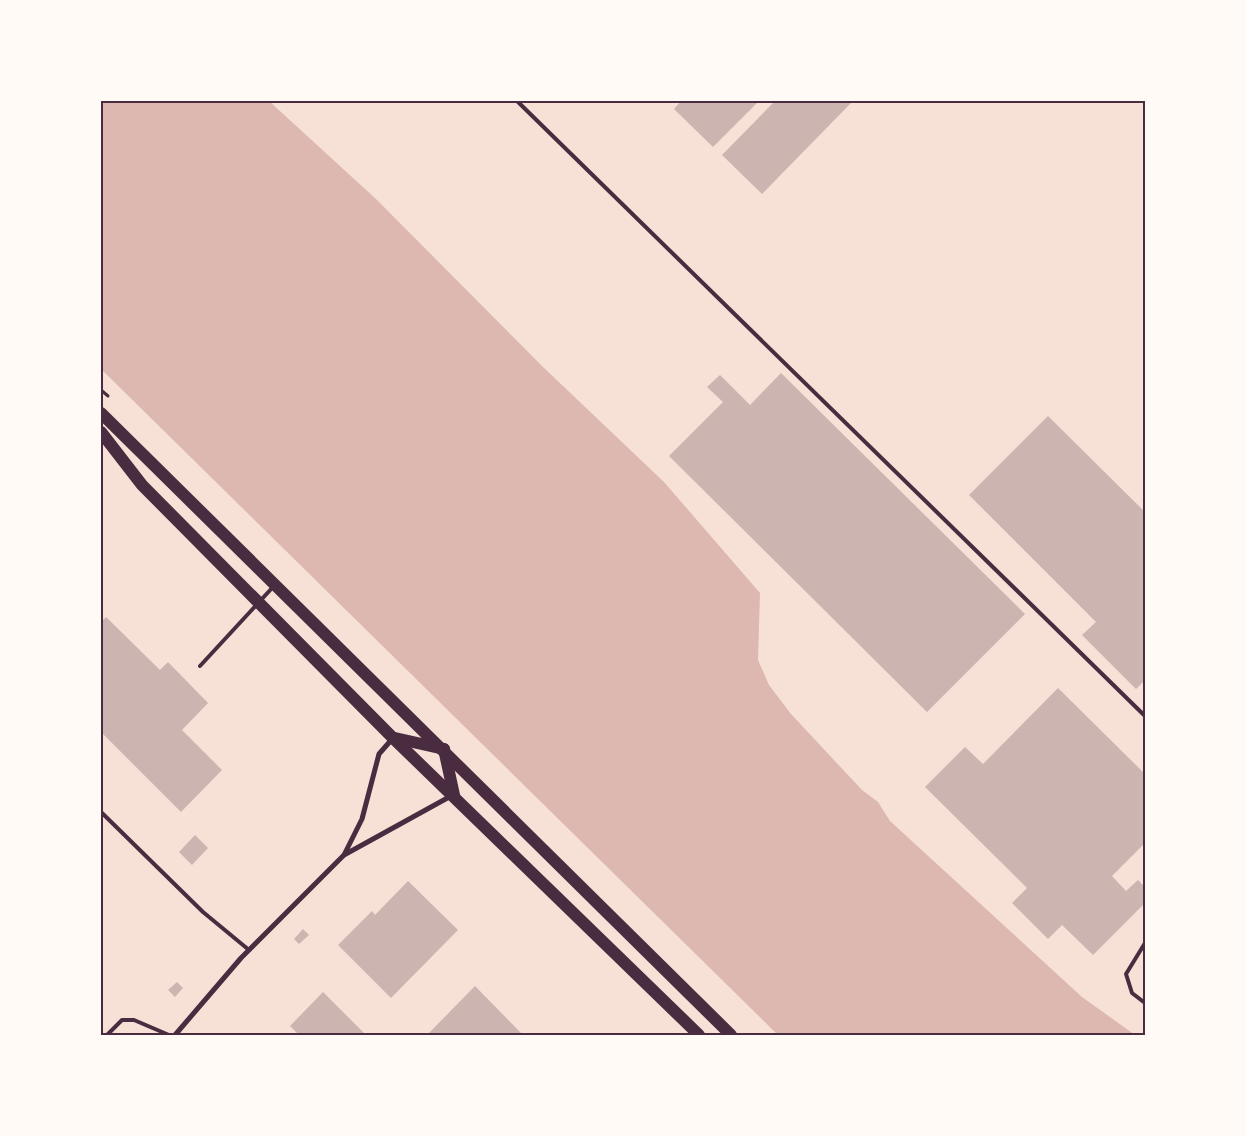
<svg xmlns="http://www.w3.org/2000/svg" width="1246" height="1136" font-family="Montserrat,sans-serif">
	<rect width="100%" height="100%" fill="#f7e1d7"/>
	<!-- water -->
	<path fill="#dcb8b0" d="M101,101H269L376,199L543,367L664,482L760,593L758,660L769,685L791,714L862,790L878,802L890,821L1082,997L1135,1035H778L101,369Z"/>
	<!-- building -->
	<g fill="#ccb4b1">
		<path d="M681,101H759L713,147L674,109Z"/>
		<path d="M775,101H853L762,194L722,155Z"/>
		<path d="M781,373L1025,614L927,712L669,456L723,402L707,387L720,375L750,405Z"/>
		<path d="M1048,416L1145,512V680L1136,689L1082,635L1096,622L969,495Z"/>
		<path d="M106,617L160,670L168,662L208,703L182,730L222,770L181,812L101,732V622Z"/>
		<path d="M1058,688L1145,774V843L1112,876L1126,891L1138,880L1145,887V903L1093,955L1062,925L1048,939L1012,903L1027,888L925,787L965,747L983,764Z"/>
		<path d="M195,835L208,848L192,865L179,852Z"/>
		<path d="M408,881L458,930L391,998L338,945L372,911L375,915Z"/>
		<path d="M303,929L309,935L299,944L294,939Z"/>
		<path d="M177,982L183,988L175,997L168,990Z"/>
		<path d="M475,986L523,1035H427Z"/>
		<path d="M323,992L366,1035H299L290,1026Z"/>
	</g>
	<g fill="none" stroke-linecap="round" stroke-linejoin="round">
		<!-- path -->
		<path stroke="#4a2c40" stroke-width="3" d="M101,390L108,396"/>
		<!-- service -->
		<g stroke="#4a2c40" stroke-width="4">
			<path d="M517,101L1145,716"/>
			<path d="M200,666L273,587"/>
			<path d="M101,812L203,912L249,950"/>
			<path d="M1145,943L1126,974L1132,993L1145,1003"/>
			<path d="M107,1035L122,1020H134L169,1035"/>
		</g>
		<!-- minor -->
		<g stroke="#4a2c40" stroke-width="5">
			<path d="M344,855L362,819L379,754L393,738"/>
			<path d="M175,1035L241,958L344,855L451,796"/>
		</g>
		<!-- primary -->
		<g stroke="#4a2c40" stroke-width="12">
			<path d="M101,413L731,1035"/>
			<path d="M101,432L142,485L393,738L699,1035"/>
			<path d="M395,738L444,749"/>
			<path d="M444,749L454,795"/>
		</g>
	</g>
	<!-- border -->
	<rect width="1246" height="1136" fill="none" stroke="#fffaf5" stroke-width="205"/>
	<rect x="102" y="102" width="1042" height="932" fill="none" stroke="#4a2c40" stroke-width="2"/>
</svg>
